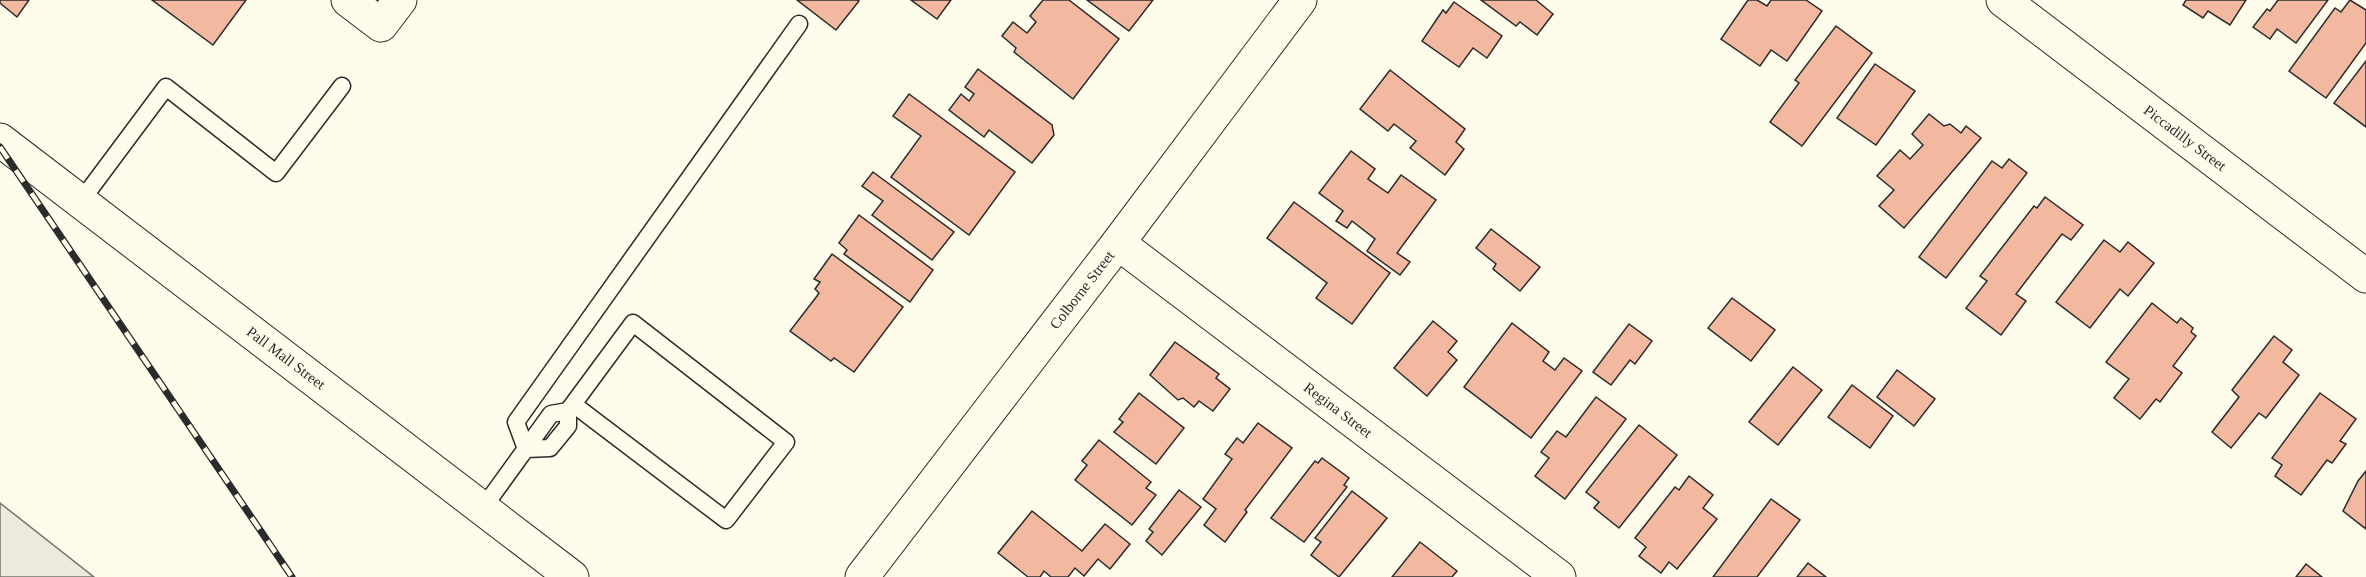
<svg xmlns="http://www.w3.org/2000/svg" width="2366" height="577" font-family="'Times New Roman',serif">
	<rect width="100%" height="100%" fill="#fdfbea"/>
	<!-- green -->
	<path fill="#ecebdb" stroke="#74746e" stroke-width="1.5" d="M0,503L94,577H0Z"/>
	<!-- building -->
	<g fill="#f2b8a0" stroke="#2b2b2b" stroke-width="1.5">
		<path d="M0,0H29L17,17L0,3Z"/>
		<path d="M152,0H246L213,45Z"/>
		<path d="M797,0H857L859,1L836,30Z"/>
		<path d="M911,0H951L937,19Z"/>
		<path d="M1043,0H1069L1119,39L1073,99L1014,52L1016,48L1002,36L1013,22L1027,33L1036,22L1030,16Z"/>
		<path d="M1087,0H1153L1129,31Z"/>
		<path d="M1481,0H1536L1553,14L1537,35L1520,22L1516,26Z"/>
		<path d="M1748,0H1757L1767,6L1771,0H1806L1822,11L1787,61L1771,50L1760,66L1721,39Z"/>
		<path d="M2186,0H2246L2230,25L2208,11L2203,18L2183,5Z"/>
		<path d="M2278,0H2328L2296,43L2277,29L2270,39L2253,27L2267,9L2270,11Z"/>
		<path d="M2350,0L2366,10V43L2326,98L2289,71L2335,8L2341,12Z"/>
		<path d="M1454,2L1502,36L1487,58L1473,48L1459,67L1422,41L1443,10L1446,13Z"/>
		<path d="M1836,26L1872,53L1802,146L1770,122L1799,83L1795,80Z"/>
		<path d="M2366,61V127L2334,103Z"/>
		<path d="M1875,64L1915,91L1876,145L1837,118Z"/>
		<path d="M978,69L1052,125L1054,135L1032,163L989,130L984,137L949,110L961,94L969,101L974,94L965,87Z"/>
		<path d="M1390,70L1465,129L1456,142L1464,149L1445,175L1410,148L1416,141L1394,124L1388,131L1360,109Z"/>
		<path d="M909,94L1015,172L969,235L891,177L921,136L893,116Z"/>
		<path d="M1929,114L1944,126L1950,124L1961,133L1966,126L1981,138L1904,228L1879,206L1894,190L1877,176L1900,150L1910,159L1923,145L1912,134Z"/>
		<path d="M1351,151L1375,169L1368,179L1388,193L1401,175L1436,200L1397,253L1410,262L1400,275L1367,251L1375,239L1352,221L1347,228L1336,221L1343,211L1319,193Z"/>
		<path d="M2009,159L2027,173L1946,278L1919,257L1992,161L2002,168Z"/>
		<path d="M873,172L954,232L932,260L872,215L883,201L862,186Z"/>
		<path d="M2045,197L2083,225L2071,240L2062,234L2016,294L2026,301L2001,335L1966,308L1987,281L1980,276L2034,206L2037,208Z"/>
		<path d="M1294,202L1390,273L1352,324L1316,298L1327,283L1267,238Z"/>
		<path d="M859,215L933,270L910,302L844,254L847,250L839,243Z"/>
		<path d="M1491,229L1540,267L1520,291L1493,269L1496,264L1476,248Z"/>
		<path d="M2104,240L2120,252L2128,242L2154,263L2128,296L2120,289L2090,328L2056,302Z"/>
		<path d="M832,254L903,307L854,372L834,358L831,361L790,331L817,296L819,293L815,289L820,282L814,279Z"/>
		<path d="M1732,298L1775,330L1751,361L1708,328Z"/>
		<path d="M2152,303L2177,323L2181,318L2193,328L2191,332L2196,336L2173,366L2182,373L2160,402L2156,399L2140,419L2114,398L2129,379L2106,362Z"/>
		<path d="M1433,321L1457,341L1448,352L1457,360L1427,396L1394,368Z"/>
		<path d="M1512,323L1549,352L1543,361L1555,370L1564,358L1582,371L1531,438L1464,387Z"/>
		<path d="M1629,324L1652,341L1635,364L1630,360L1611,385L1593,372Z"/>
		<path d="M2274,336L2292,350L2283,362L2299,375L2266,418L2259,413L2231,448L2212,432L2239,397L2232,390Z"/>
		<path d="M1175,342L1219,374L1216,378L1230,389L1213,411L1199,401L1194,407L1183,398L1178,400L1150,375Z"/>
		<path d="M1793,367L1822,390L1778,445L1749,422Z"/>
		<path d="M1897,370L1935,399L1914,426L1877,397Z"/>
		<path d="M1852,385L1893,416L1870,448L1828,417Z"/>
		<path d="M1139,393L1184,428L1156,464L1114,432L1123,422L1119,419Z"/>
		<path d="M2320,393L2356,419L2340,441L2346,444L2332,463L2327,460L2301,495L2275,476L2282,465L2272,458Z"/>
		<path d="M1596,397L1626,419L1565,499L1535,476L1549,458L1541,452L1557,431L1566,437Z"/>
		<path d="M1258,423L1292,448L1245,510L1247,512L1225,542L1204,525L1216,509L1203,499L1232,459L1225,454L1237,438L1243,443Z"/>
		<path d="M1639,425L1677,455L1619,528L1594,508L1599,502L1586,492Z"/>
		<path d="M1099,440L1151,482L1146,488L1156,495L1132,525L1075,480L1087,465L1082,461Z"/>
		<path d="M1322,458L1349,478L1344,485L1347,487L1304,542L1271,518L1315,461L1318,463Z"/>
		<path d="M2366,471V529L2343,511L2358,481Z"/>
		<path d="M1689,476L1713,495L1703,508L1717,519L1677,569L1669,562L1661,573L1639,556L1646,547L1635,538L1675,487L1679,490Z"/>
		<path d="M1179,490L1201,507L1162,555L1146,541L1153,532L1149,529Z"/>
		<path d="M1352,491L1387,518L1339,577L1311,555L1321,542L1315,538Z"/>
		<path d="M1771,499L1800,520L1757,577H1713Z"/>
		<path d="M1032,511L1082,551L1105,524L1130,544L1110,569L1098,559L1084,576L1075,568L1068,577H1051L1044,571L1040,577H1028L998,553Z"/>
		<path d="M1420,542L1457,571L1452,577H1392Z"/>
		<path d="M1808,563L1826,577H1797Z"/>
		<path d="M2306,564L2322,577H2296Z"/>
	</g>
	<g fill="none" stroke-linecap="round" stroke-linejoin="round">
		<!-- lane casing -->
		<g stroke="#2b2b2b" stroke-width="19">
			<g id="lane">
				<path d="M81,201L166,87L276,173L342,86"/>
				<path d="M568,411L633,323L786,442L726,520L573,404"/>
				<path d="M526,449L516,422L799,24"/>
				<path d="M483,508L551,414L568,411V426L550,448L526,449"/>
			</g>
		</g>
		<!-- street casing -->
		<g stroke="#2b2b2b" stroke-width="35">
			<g id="street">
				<path d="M348,0L381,25L400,0"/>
				<path d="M2003,0L2366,276"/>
				<path d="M0,140L572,577"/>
				<path d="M1118,243L1559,577"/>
			</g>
		</g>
		<!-- secondary casing -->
		<g stroke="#2b2b2b" stroke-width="35">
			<path id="secondary" d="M862,577L1118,243L1300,0"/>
		</g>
		<!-- lane -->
		<use href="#lane" stroke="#fdfbea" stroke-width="16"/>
		<!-- street -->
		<use href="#street" stroke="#fdfbea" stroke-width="33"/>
		<!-- secondary -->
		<use href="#secondary" stroke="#fdfbea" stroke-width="33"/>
		<!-- rail casing -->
		<g stroke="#2b2b2b" stroke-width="7">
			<path id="rail" d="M0,147L292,577"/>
		</g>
		<!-- rail -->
		<use href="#rail" stroke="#fdfbea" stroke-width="4.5" stroke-dasharray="14" stroke-linecap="butt"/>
	</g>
	<g text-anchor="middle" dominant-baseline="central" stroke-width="4.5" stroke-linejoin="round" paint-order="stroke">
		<!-- street labels -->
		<g font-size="15" fill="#2b2b2b" stroke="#fdfbea">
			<text transform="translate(2185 138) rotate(37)">Piccadilly Street</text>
			<text transform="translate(1082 290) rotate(-52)">Colborne Street</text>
			<text transform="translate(286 358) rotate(37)">Pall Mall Street</text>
			<text transform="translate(1338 410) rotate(37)">Regina Street</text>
		</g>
	</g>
</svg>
